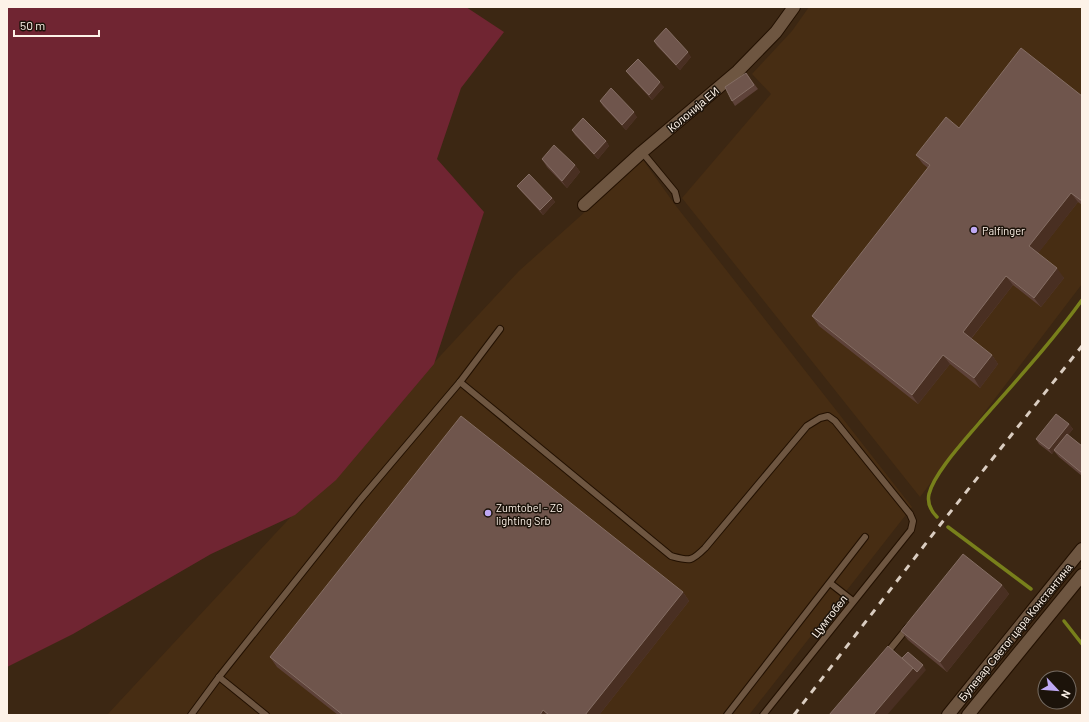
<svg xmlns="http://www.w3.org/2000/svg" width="1089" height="722" font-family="Barlow,sans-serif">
	<rect width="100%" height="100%" fill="#3c2713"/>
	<!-- built -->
	<g fill="#472d13">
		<path d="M809,7H1082V284L920,497L682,198L771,94L752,74L792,31Z"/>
		<path d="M643,160L676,206L912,507L749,715H107L519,271Z"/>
	</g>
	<!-- green -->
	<path fill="#702532" d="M7,7H466L504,32L461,88L437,159L484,212L434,364L336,480L295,515L211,554L73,634L7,667Z"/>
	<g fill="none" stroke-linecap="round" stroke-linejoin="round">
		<!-- stream -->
		<g stroke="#78801b" stroke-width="3.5">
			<path d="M937,517C931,511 927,503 929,494C934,473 965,440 980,422C1015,382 1051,343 1082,300"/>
			<path d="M948,527L1031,589"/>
			<path d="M1064,621L1082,644"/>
		</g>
		<!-- lane casing -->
		<g stroke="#221000" stroke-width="8">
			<g id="lane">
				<path d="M642,152L675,192L677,200"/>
				<path d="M460,382L671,556C690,561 691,562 705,548L807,426L820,418L828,416L835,421L910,514L913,521L911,530L763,715"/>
				<path d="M830,583L853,601"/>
				<path d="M886,654L908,627"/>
				<path d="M219,677L266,715"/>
				<path d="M191,715L219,677L360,500L460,382L500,329"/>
				<path d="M727,715L865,537"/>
			</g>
		</g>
		<!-- street casing -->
		<g stroke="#221000" stroke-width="14">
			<path id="street" d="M584,205L642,152L738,71L776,32L794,7"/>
		</g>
		<!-- secondary casing -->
		<g stroke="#221000" stroke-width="14">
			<g id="secondary">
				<path d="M948,715L1082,549"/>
				<path d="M968,715L1082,575"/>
			</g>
		</g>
		<!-- lane -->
		<use href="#lane" stroke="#6e5641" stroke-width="6"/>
		<!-- street -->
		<use href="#street" stroke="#6e5641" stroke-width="12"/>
		<!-- secondary -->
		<use href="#secondary" stroke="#6e5641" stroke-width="12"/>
		<!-- rail -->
		<path stroke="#dacdc1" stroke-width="3" stroke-dasharray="7 7" stroke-linecap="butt" d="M794,715L940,525L1082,346"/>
	</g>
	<!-- wall -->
	<g fill="#5e4239">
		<path d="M654,41L691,57L680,70L657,46Z"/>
		<path d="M626,71L664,87L652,100L630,76Z"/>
		<path d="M746,73L758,89L735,106L732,101Z"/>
		<path d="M1082,96V205L1078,202L1038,253L1064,278L1041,307L1013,285L971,339L992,355L998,364L980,388L950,364L918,404L819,326L812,316L928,168L923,164L916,155L959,128Z"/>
		<path d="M600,101L637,117L626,130L603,106Z"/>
		<path d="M572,130L606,141L609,146L598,159L575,135Z"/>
		<path d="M542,159L575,165L580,172L567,188L547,167Z"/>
		<path d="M517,186L552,198L555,202L543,215L521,191Z"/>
		<path d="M1069,424L1073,429L1068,435L1082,446V476L1059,457L1054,451L1052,454L1039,444L1036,439Z"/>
		<path d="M1002,585L1009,594L947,672L908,640L901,631Z"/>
		<path d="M683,592L689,601L599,715H338L277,667L270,657Z"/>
	</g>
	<!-- shaded-wall -->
	<g fill="#492f22">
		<path d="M688,52L691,57L680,70L676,65Z"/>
		<path d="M660,82L664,87L652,100L649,95Z"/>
		<path d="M634,112L637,117L626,130L622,125Z"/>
		<path d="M606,141L609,146L598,159L594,154Z"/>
		<path d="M575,165L580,172L567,188L562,181Z"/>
		<path d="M1071,193L1078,202L1036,256L1029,246Z"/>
		<path d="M552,198L555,202L543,215L540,210Z"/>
		<path d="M1057,268L1064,278L1041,307L1034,298Z"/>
		<path d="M1006,276L1013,285L969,341L963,332Z"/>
		<path d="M943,355L950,364L918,404L912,395Z"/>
		<path d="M992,355L998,364L980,388L974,378Z"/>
		<path d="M1069,424L1073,429L1052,454L1049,449Z"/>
		<path d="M1002,585L1009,594L947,672L940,662Z"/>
		<path d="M683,592L689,601L599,715H585Z"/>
		<path d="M923,665L926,670L887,715H873L913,668Z"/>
		<path d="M543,710L547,715H540Z"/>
	</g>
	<!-- building -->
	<g fill="#6f554c" stroke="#856e64">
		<path d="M666,28L688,52L676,65L654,41Z"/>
		<path d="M1021,48L1082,96V201L1071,193L1029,246L1057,268L1034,298L1006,276L963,332L992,355L974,378L943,355L912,395L812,316L930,165L916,155L946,117L959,128Z"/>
		<path d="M638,59L660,82L649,95L626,71Z"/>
		<path d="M746,73L754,85L732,101L725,87Z"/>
		<path d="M611,88L634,112L622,125L600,101Z"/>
		<path d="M583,118L606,141L594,154L572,130Z"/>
		<path d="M554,145L575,165L562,181L542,159Z"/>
		<path d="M529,174L552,198L540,210L517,186Z"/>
		<path d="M1056,414L1069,424L1049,449L1036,439Z"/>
		<path d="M461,416L683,592L585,715H549L543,710L540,715H343L270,657Z"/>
		<path d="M1067,434L1082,446V473L1054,450Z"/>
		<path d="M963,554L1002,585L940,662L901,631Z"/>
		<path d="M888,646L913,668L873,715H829Z"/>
		<path d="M908,652L923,665L917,672L913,668L902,658Z"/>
	</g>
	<!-- markers -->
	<g fill="#bfa9f4" stroke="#1c130a" stroke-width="1.5">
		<circle cx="974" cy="230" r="4"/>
		<circle cx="488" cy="513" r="4"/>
	</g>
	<g text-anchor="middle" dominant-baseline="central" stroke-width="3" stroke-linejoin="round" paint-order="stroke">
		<!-- street labels -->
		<g font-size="11" fill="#fdf2e8" stroke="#1c130a">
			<text transform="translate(693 109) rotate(-40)">Колонија ЕИ</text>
			<text transform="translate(829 616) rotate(-52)">Цумтобел</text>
			<text transform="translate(1015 632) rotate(-51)">Булевар Светог цара Константина</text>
		</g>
		<!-- poi labels -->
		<g font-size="11" fill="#fdf2e8" stroke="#1c130a" text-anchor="start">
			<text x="982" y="230">Palfinger</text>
			<text x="496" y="507">Zumtobel - ZG<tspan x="496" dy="13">lighting Srb</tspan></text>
		</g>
	</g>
	<!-- border -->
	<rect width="1089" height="722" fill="none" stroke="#fdf2e8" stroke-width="16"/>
	<!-- north arrow -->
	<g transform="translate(1057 690) rotate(116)"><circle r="19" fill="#1c130a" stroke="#766c63"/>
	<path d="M0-3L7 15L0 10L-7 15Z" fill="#bfa9f4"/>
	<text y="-6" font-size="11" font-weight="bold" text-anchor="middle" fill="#fdf2e8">N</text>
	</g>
	<!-- scale -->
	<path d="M14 30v6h85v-6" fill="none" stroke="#fdf2e8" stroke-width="2"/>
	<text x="20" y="30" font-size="12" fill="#fdf2e8" stroke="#1c130a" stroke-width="3" paint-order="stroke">50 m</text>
</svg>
